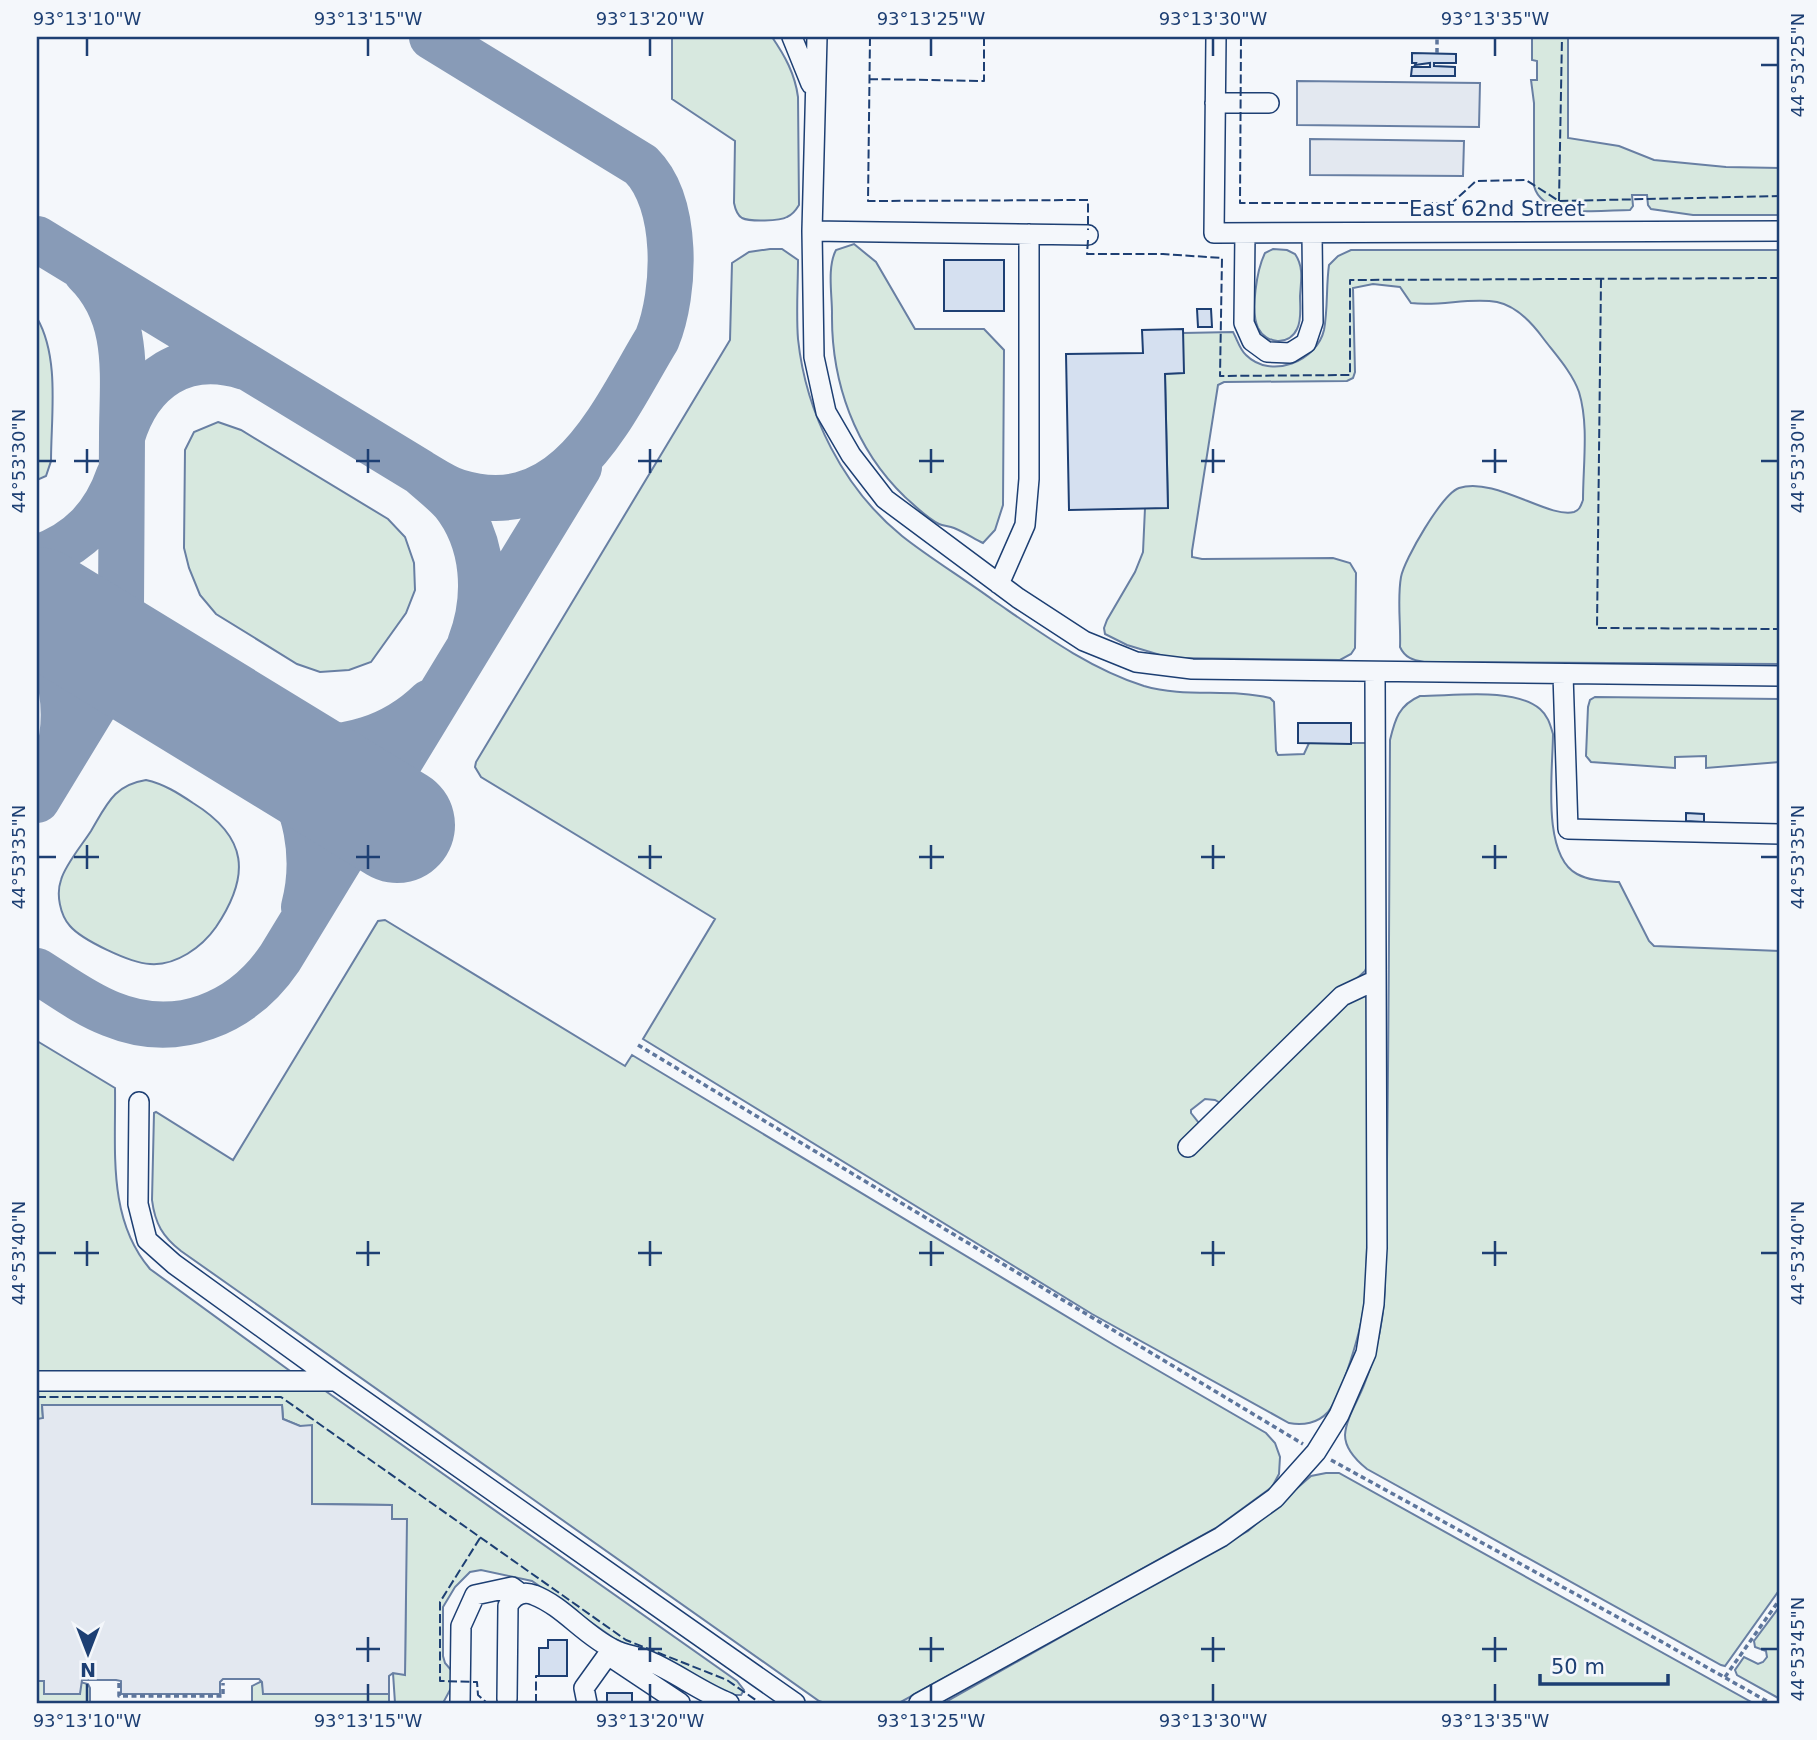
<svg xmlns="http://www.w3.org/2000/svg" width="1817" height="1740" font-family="'DejaVu Sans',sans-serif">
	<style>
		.green { fill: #d7e8df; stroke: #687fa3; stroke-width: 2 }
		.parking { fill: #e3e8f0; stroke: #687fa3; stroke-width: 2 }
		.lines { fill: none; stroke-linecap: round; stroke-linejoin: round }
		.taxiway { stroke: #889bb7; stroke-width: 46 }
		.runway { stroke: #889bb7; stroke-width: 116 }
		.building { fill: #d5e0f0; stroke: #1d3f73; stroke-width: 2 }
		.minor-casing { stroke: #1d3f73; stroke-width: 22 }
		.path { stroke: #5e769c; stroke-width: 3.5; stroke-dasharray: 5 3.5; stroke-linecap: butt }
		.minor { stroke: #f4f7fb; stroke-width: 19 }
		.fence { stroke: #1d3f73; stroke-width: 2; stroke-dasharray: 9 3.5; stroke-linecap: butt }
		.ticks { fill: none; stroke: #1d3f73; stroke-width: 2.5 }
		.labels { text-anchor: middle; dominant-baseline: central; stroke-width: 5; stroke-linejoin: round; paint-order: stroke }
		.street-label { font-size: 21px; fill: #1d3f73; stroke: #f4f7fb }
		.neatline { fill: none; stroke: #1d3f73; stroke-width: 2.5 }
		.ticks-label { font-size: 18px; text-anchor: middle; fill: #1d3f73 }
	</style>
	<rect width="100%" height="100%" fill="#f4f7fb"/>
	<path class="green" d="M672 37H772C785 56 795 74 798 97L799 205C796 210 792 215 787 217 780 221 750 222 742 218 737 215 735 208 734 203L735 141 672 99Z
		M1532 37H1568V138L1619 146 1654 160 1726 167 1780 168V215H1693L1651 209 1648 205 1647 195H1632L1633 206 1630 210C1601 210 1543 220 1534 186V103L1531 80H1537V61L1532 60Z
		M854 244 876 262 915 329H984L1004 350 1003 505 995 530 983 543C973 538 964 532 954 528 949 526 943 526 939 524 927 518 915 506 905 497 855 449 831 382 832 313 832 294 827 267 836 250Z
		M770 249H782L798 260C798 286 796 313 798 339 806 414 843 488 902 536 931 559 963 578 993 600 1041 633 1088 668 1144 686 1185 698 1230 688 1270 698L1274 702 1276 751 1278 755 1304 754 1309 743H1367L1368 964 1365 971 1222 1104 1215 1100 1205 1099 1191 1110V1113L1199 1123 1347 999 1362 994 1367 995C1367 1065 1368 1134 1367 1204 1367 1237 1368 1272 1364 1306 1361 1329 1343 1394 1328 1412 1318 1423 1303 1426 1289 1423L1092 1314 643 1039 715 919 481 777 475 767 476 762 730 340 732 263 749 252Z
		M1273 249 1287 250 1295 254C1304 267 1301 281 1300 296 1300 306 1302 320 1297 329 1289 346 1266 344 1258 328 1250 311 1257 269 1265 253Z
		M1351 250H1780V664L1424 662C1413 660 1405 658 1400 647 1401 625 1397 599 1401 577 1404 560 1442 494 1459 488 1494 476 1549 519 1574 512 1580 510 1581 505 1583 500 1583 465 1589 425 1579 392 1572 372 1555 354 1543 338 1532 323 1517 306 1497 302 1469 297 1440 307 1411 303L1400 287 1373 284 1353 288 1355 372 1353 378 1347 381 1224 382 1218 385 1192 551V557L1202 559 1333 558 1350 563 1356 573 1355 648 1351 654 1340 660 1170 658 1127 645 1105 634 1104 628 1107 620 1135 572 1143 552 1145 508H1168L1165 374 1183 333 1233 332C1237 339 1240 350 1246 355 1271 380 1317 361 1324 330 1328 309 1326 286 1329 265L1338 256Z
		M37 318C60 358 51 416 51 461L46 476 37 480Z
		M218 422 241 430 388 519 405 537 414 563 415 590 406 613 371 662 349 670 320 672 297 664 216 614 200 595 189 568 184 548 185 450 194 432Z
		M1420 696C1454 696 1514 687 1540 709 1548 716 1550 724 1553 734 1553 769 1541 855 1577 874 1590 881 1605 881 1619 882L1649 941 1654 946 1780 951V1589L1725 1666 1721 1665 1367 1469C1357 1461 1345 1449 1345 1435 1346 1418 1358 1401 1364 1385 1378 1350 1385 1315 1385 1277 1389 1098 1389 919 1390 740 1395 719 1399 705 1420 696Z
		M1595 697 1780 699V762L1706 768V756L1675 757V768L1591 762 1586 756 1588 707 1590 700Z
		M146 780C164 784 178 793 193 803 248 837 251 875 216 927 202 947 176 966 150 964 130 963 82 940 70 926 60 915 56 894 61 880 65 865 82 845 91 831 107 804 114 785 146 780Z
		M385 920 625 1066 632 1055 1114 1345 1266 1433 1275 1443 1280 1457 1279 1474 1272 1487 1216 1528 899 1703H825L819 1701 181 1251C163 1237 155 1224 152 1200L154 1113 156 1112 233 1160 378 921Z
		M37 1041 115 1088C116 1150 107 1219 150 1269L297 1376 37 1378Z
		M37 1386 324 1390 737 1681 744 1690 741 1695H724L615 1639 532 1581 481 1570 470 1572 455 1587 443 1607V1656L445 1663 457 1677 443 1703H395L393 1673 405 1674 406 1519H392V1505L312 1504 300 1426 283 1419 282 1405H42L43 1419H37Z
		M1326 1473H1339L1753 1703H944L1248 1531 1311 1476Z
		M1780 1606V1699L1737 1675 1735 1670 1744 1657 1758 1664 1763 1662 1767 1657 1766 1651 1755 1647 1754 1641Z
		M37 1681H44V1694H80V1682L88 1684 90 1688V1703H37Z
		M260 1682H262L264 1694H389V1703H252V1686Z"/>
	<path class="parking" d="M1297 81 1480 83 1479 127 1297 125Z
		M1310 139 1464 141 1463 176 1310 175Z
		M42 1405H282L283 1419 300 1426 312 1425V1504L392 1505V1519H407L405 1675 393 1673 389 1676V1694H263L262 1682 259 1679H223L220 1682V1694H121V1681L116 1680H82L80 1694H44V1681H37V1419L43 1418Z"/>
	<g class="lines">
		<path class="taxiway" d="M432 37 641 165C679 203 676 292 657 339 612 413 567 525 458 492 445 488 432 479 420 472 431 482 443 491 453 502 485 542 488 597 470 644
			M37 239 420 472
			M86 272C132 317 122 378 122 437 140 378 185 348 245 367
			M37 558C79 544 105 516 119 475
			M37 626C63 665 70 713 58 757
			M37 800 99 698 114 652 121 607 122 437
			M304 907C317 857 307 802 275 761 262 744 241 732 224 719 247 728 271 739 295 744 344 754 395 736 430 702
			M37 971C61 986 85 1004 111 1014 177 1041 242 1014 280 958L579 467"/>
		<path class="runway" d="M37 605 397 825"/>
	</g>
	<path class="building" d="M1412 53 1456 54V63H1434V66L1455 67V76H1411L1412 67H1430V63L1415 65 1416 63H1412Z
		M944 260H1004V311H944Z
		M1197 309H1211L1212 327H1198Z
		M1183 329 1184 373 1165 374 1168 508 1069 510 1066 354 1143 353 1142 330Z
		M1298 723H1351V744L1298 743Z
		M1686 813 1704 814V822L1686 821Z
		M548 1640H567V1676H539V1648H548Z
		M607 1693H632V1703H607Z"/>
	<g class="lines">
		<defs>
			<path id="minor" d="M792 37 811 84
				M817 37 812 231 814 357 826 412 851 455 885 499 1018 598 1084 641 1136 662 1192 669 1780 676
				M1216 37 1214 233 1780 231
				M1215 103H1269
				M812 231 1088 235
				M1245 233 1244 323 1252 341 1267 352 1290 353 1306 343 1313 322 1312 233
				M999 584 1025 525 1029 479V234
				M1563 674 1568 829 1780 834
				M139 1102 138 1204 147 1240 174 1264 336 1381 795 1703
				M1188 1147 1342 996 1376 980
				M37 1381H336
				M608 1655 680 1703
				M507 1699 508 1606C513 1596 522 1590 534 1595 563 1606 585 1636 613 1649 624 1655 637 1656 649 1661 677 1673 701 1692 729 1703
				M460 1703 461 1626 475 1595 512 1587 520 1593
				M587 1703 584 1688 612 1649
				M919 1703 1221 1537 1275 1498 1316 1452 1339 1415 1366 1353 1374 1304 1377 1248 1375 673"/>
		</defs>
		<use href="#minor" class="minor-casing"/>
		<path class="path" d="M1437 53V37
			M638 1045 1303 1444
			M1331 1460 1632 1625 1770 1703
			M1725 1677 1780 1599
			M119 1683V1696H223V1683"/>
		<use href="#minor" class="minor"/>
		<path class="fence" d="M870 37 868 201 1088 200V230
			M1241 37 1240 203H1452L1476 181 1526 180 1559 201 1780 196
			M869 79 984 81V37
			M1559 201 1562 37
			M1088 240 1087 254H1163L1222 258 1220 376 1350 375V280L1780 278
			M1601 279 1597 628 1780 629
			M37 1397H281L626 1640 727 1680 760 1703
			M480 1538 440 1602V1681L477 1682 478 1695 487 1703
			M536 1703V1676H539"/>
	</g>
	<path class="ticks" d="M87 38V56M368 38V56M650 38V56M931 38V56M1213 38V56M1495 38V56M1761 65H1778M87 449V473M368 449V473M650 449V473M931 449V473M1213 449V473M1495 449V473M38 461H56M74 461H99M356 461H380M638 461H662M919 461H944M1201 461H1225M1482 461H1507M1761 461H1778M87 845V869M368 845V869M650 845V869M931 845V869M1213 845V869M1495 845V869M38 857H56M74 857H99M356 857H380M638 857H662M919 857H944M1201 857H1225M1482 857H1507M1761 857H1778M87 1241V1266M368 1241V1266M650 1241V1266M931 1241V1266M1213 1241V1266M1495 1241V1266M38 1253H56M74 1253H99M356 1253H380M638 1253H662M919 1253H944M1201 1253H1225M1482 1253H1507M1761 1253H1778M368 1637V1662M650 1637V1662M931 1637V1662M1213 1637V1662M1495 1637V1662M356 1649H380M638 1649H662M919 1649H944M1201 1649H1225M1482 1649H1507M1761 1649H1778M87 1684V1702M368 1684V1702M650 1684V1702M931 1684V1702M1213 1684V1702M1495 1684V1702"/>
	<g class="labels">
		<g class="street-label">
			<text x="1497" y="209">East 62nd Street</text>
		</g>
	</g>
	<rect width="1817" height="1740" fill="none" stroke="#f4f7fb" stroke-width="77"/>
	<g transform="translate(88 1653) rotate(180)" stroke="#f4f7fb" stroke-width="5" paint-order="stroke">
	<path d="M0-5L12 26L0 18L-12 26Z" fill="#1d3f73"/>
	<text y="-10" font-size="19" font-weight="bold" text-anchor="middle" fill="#1d3f73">N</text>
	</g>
	<path d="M1540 1674v10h128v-10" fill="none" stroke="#1d3f73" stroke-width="3.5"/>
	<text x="1551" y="1674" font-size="21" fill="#1d3f73" stroke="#f4f7fb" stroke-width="5" paint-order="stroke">50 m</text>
	<rect x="38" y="38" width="1740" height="1664" class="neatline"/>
	<g class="ticks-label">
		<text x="87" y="25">93°13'10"W</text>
		<text x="368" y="25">93°13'15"W</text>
		<text x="650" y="25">93°13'20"W</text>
		<text x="931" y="25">93°13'25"W</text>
		<text x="1213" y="25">93°13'30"W</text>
		<text x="1495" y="25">93°13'35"W</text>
		<text transform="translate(1798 65) rotate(-90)" y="6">44°53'25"N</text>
		<text transform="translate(1798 461) rotate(-90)" y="6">44°53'30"N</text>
		<text transform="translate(19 461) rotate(-90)" y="6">44°53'30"N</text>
		<text transform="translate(1798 857) rotate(-90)" y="6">44°53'35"N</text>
		<text transform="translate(19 857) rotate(-90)" y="6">44°53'35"N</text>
		<text transform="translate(1798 1253) rotate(-90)" y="6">44°53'40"N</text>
		<text transform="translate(19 1253) rotate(-90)" y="6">44°53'40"N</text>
		<text transform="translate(1798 1649) rotate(-90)" y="6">44°53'45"N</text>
		<text x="87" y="1727">93°13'10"W</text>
		<text x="368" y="1727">93°13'15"W</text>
		<text x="650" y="1727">93°13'20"W</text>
		<text x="931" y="1727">93°13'25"W</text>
		<text x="1213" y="1727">93°13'30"W</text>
		<text x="1495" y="1727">93°13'35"W</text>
	</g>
</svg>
